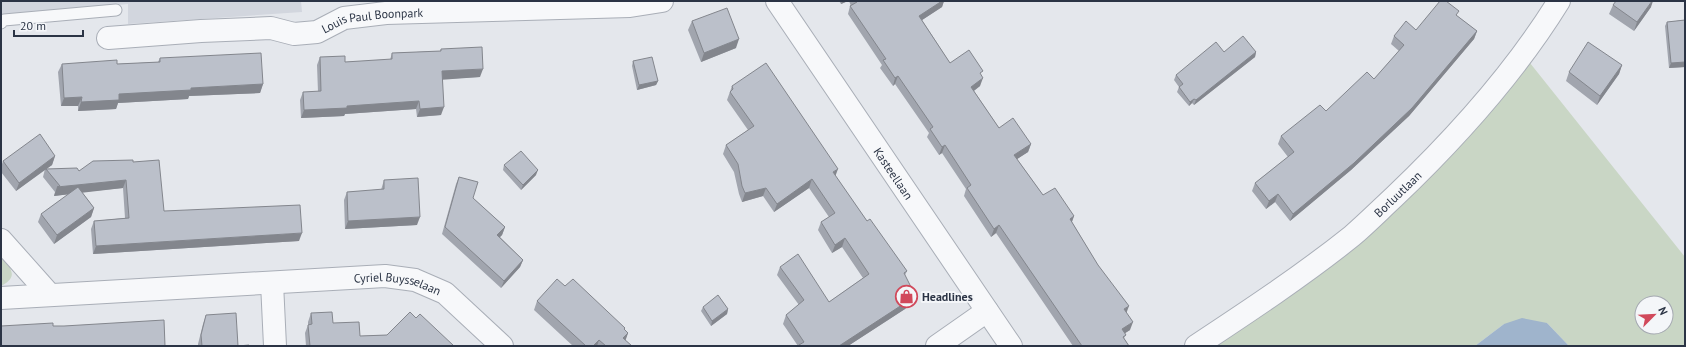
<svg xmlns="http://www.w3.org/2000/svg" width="1686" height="347" font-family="'PT Sans',sans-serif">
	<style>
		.built { fill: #d2d6de }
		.green { fill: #c9d6c5; fill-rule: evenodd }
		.water { fill: #9fb4cc }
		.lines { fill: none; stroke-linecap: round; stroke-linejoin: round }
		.service-casing { stroke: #a9aeb7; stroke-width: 13 }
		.minor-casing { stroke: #a9aeb7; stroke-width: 24 }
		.service { stroke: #f7f8fa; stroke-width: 11 }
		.minor { stroke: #f7f8fa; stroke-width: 22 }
		.wall { fill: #a1a5ae }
		.shaded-wall { fill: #83868d }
		.building { fill: #bbc0ca; stroke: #83868d }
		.labels { text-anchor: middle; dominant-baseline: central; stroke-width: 4; stroke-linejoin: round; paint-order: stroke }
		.street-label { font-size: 12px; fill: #2b3445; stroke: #f4f6f9 }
		.poi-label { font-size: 12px; font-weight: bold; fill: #2b3445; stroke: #f4f6f9; text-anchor: start }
	</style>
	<rect width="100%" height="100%" fill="#e4e7ec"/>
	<path class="built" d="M1 1H301L302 12 128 24V4L1 17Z"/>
	<path class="green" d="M1530 63 1685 257V346H1569L1547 323 1504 324 1475 346H1214L1490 111ZM1642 303H1666V327H1642Z
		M1 255C10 267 20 277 1 286Z"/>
	<path class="water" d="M1522 318 1547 323 1569 346H1475L1504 324Z"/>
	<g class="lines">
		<defs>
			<path id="service" d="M1 23 4 20 116 10"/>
			<g id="minor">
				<path id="s1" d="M777 1 1011 346"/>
				<path id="s2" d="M108 38 201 31 271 28 294 34 317 32 344 18 386 13 630 6 662 1"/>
				<path d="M1 240 50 295"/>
				<path d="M272 283 275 346"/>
				<path id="s3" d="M1 298 385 276 415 280 445 293 502 346"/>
				<path d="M937 346 987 311"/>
				<path id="s4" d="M1196 346C1249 311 1302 276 1352 236 1366 224 1380 210 1394 197 1456 138 1514 74 1559 1"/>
			</g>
		</defs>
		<use href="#service" class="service-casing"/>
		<use href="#minor" class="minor-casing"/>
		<use href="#service" class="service"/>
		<use href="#minor" class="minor"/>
	</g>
	<path class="wall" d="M839 1H848L841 4Z
		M849 1H944L942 7 922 20 950 63 981 76 980 86 974 91 999 128 1031 144 1028 152 1017 159 1043 195 1074 216 1072 222 1126 312 1130 330 1125 333 1126 335 1124 338 1129 346H1073L996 233 991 237 964 196 966 189 942 153 939 155 927 137 929 133 895 84 893 86 880 68 882 65 848 14 850 6H851Z
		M1613 5 1651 7 1634 31 1609 14Z
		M1457 16 1477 31 1474 39 1409 116 1351 170 1290 221 1275 202 1266 209 1252 191 1255 183 1288 157 1278 144 1281 136 1326 111 1374 79 1399 51 1391 44 1394 36 1416 30Z
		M1685 20V67L1669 68 1665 26 1667 22Z
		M692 21 736 48 701 62 688 30Z
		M441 49 480 77 443 79 441 115 417 117 416 109 345 114 344 116 301 118 300 100 303 92H318L317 65 320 57 345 62 390 60 392 53 440 51Z
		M1224 52H1256L1255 57 1194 105 1192 103 1189 106 1177 92 1179 87 1174 80 1176 75Z
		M160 58 263 84 260 93 189 96 188 99 118 103 116 109 78 111V106H61L58 72 62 64H117L158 62Z
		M633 61 658 81 656 85 637 90 632 66Z
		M1622 65 1619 74 1597 105 1566 81 1569 72Z
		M732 86 835 176 867 221 907 271 905 275 912 296 909 305 905 309 848 346H798L783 324 786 315 799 305 777 275 780 267 829 302 863 278 842 247 832 253 818 230 821 222 829 217 809 188 774 212 763 196 742 202 739 194 734 172 723 154 726 145 748 130 727 100Z
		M55 156 52 165 46 169 79 171 133 162 164 211 299 241 93 254 91 229 94 221 125 218 123 188 82 192 94 208 91 217 54 244 38 222 41 214 69 194 54 196 55 192 43 177 45 169 16 191 1 172V167L3 161Z
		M504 165 536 175 521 190 503 170Z
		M459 177 473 198 505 227 502 235 500 237 523 260 520 267 501 288 442 234 456 184Z
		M384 180 417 225 345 229 344 200 347 192 381 190Z
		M565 286 624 330 628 333 625 340 632 346H573L534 310 537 301Z
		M703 307 728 309 727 314 711 326 701 311Z
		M311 313 360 336 387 335 416 318 454 346H306L305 333 308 325V322Z
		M206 315 238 346H249H198V344L203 324Z"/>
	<path class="shaded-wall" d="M842 1H848L841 4Z
		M942 1H944L942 7 916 24 919 16Z
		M1652 1H1653L1651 7 1634 31 1637 22Z
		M1477 31 1474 39 1409 116 1351 170 1290 221 1293 214Z
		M739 39 736 48 701 62 704 53Z
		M1256 52 1255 57 1194 105 1196 100Z
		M1685 62V67L1669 68 1671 63Z
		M1622 65 1619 74 1597 105 1600 96Z
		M483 69 480 77 439 80 442 71Z
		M898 76 895 84 893 86 895 78Z
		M983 78 980 86 968 95 971 87Z
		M658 81 656 85 637 90 639 85Z
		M263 84 260 93 189 96 188 99 118 103 116 109 78 111 81 102 119 94 191 88Z
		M82 97 78 106H61L64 98Z
		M1194 99 1192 103 1189 106 1190 102Z
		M419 101 416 109 345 114 344 116 301 118 304 110 347 106Z
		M444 107 441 115 417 117 420 109Z
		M1031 144 1028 152 1011 163 1014 155Z
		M945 145 942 153 939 155 942 147Z
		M55 156 52 165 16 191 19 183Z
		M838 169 835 177 833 172Z
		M538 170 536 175 521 190 523 185Z
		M812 179 809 188 774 212 777 204Z
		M126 180 123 188 54 196 57 187Z
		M766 188 763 196 742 202 745 193Z
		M1278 194 1275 202 1266 209 1269 201Z
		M94 208 91 217 54 244 57 235Z
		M1074 216 1071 224 1070 219Z
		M420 217 417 225 345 229 348 221Z
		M999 225 996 233 991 237 994 229Z
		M505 227 502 235 494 243 497 235Z
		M302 233 299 241 93 254 96 246Z
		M845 238 842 247 832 253 835 245Z
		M523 260 520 267 501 288 504 281Z
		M912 296 909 305 905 309 848 346H839Z
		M1129 306 1126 314 1124 309Z
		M728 309 727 314 711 326 712 321Z
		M1133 322 1130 330 1119 337 1122 329Z
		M628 333 625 342 623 338Z
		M599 340 597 346H593Z"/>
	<path class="building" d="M856 1H942L919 16 950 63 969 50 983 71 980 73 983 78 971 87 999 128 1013 118 1031 144 1014 155 1043 195 1055 188 1074 216 1070 219 1098 265 1129 306 1124 309 1133 322 1122 329 1126 335 1123 337 1129 346H1082L999 225 994 229 967 188 971 185 945 145 942 147 930 129 933 127 898 76 895 78 883 60 886 59 850 6 857 2Z
		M1440 1H1446L1459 11 1456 15 1477 31 1412 108 1354 163 1293 214 1278 194 1269 201 1255 183 1294 152 1281 136 1320 105 1326 111 1367 72 1374 79 1404 45 1394 36 1406 21 1416 30Z
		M1616 1H1652L1637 22 1613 5Z
		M727 8 739 39 704 53 692 21Z
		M1685 20V62L1671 63 1667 22Z
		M1243 36 1256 52 1196 100 1194 99 1190 102 1179 87 1183 84 1176 75 1216 42 1224 52Z
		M1588 42 1622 65 1600 96 1569 72Z
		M482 47 483 69 442 71 444 107 420 109 419 101 347 106V108L304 110 303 92 321 91 320 57 345 56V62L392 59V53L441 51V49Z
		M261 53 263 84 191 88V90L119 94V100L81 102 82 97 64 98 62 64 117 60V64L160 62V58Z
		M652 57 658 81 639 85 633 61Z
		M766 63 838 169 833 172 867 221 870 219 907 271 904 273 912 289V296L908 301 839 346H799V345L804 342 786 315 804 300 780 267 798 254 829 302 869 274 845 238 835 245 821 222 835 213 812 179 777 204 766 188 745 193 742 186 738 164 726 145 754 126 730 92 733 89 732 86Z
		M40 134 55 156 19 183 3 161Z
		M521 151 538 170 523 185 504 165Z
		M133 160V162L159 160 164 211 300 205 302 233 96 246 94 221 129 218 126 180 57 187 60 186 46 169 77 168 79 171 93 161Z
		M459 177 478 182 473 198 505 227 497 235 523 260 504 281 445 227Z
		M418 178 420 217 348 221 347 192 384 189V180Z
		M78 187 94 208 57 235 41 214Z
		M557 279 565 286 573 279 625 328 624 329 628 333 623 338 632 346H606L599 340 593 346H586L537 301Z
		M718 295 728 309 712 321 703 307Z
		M332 312 333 323 359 322 360 336 387 335 410 312 416 318 420 314 454 346H310L308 325 312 324 311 313Z
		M236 313 238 346 249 345V346H202L201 335 206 315Z
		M164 320 165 346H1V326L53 323V326H64Z"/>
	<defs>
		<symbol id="shop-ring" viewBox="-11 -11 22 22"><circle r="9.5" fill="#f4f6f9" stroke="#d1495b" stroke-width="1.5"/><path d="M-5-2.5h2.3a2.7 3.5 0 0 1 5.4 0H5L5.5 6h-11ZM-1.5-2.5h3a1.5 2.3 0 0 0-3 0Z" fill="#d1495b"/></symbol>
	</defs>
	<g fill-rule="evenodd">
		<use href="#shop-ring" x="894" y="284" width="25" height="25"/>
	</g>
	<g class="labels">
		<g class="street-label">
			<text stroke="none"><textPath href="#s2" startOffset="268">Louis Paul Boonpark</textPath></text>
			<text stroke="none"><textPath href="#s1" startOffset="208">Kasteellaan</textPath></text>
			<text stroke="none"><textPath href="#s4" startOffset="253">Borluutlaan</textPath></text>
			<text stroke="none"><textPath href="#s3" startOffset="398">Cyriel Buysselaan</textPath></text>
		</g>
		<g class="poi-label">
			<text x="922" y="296">Headlines</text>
		</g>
	</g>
	<rect width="1686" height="347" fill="none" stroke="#2b3445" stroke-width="4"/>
	<g transform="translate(1654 315) rotate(66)"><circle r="19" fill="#f4f6f9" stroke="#a4a8b1"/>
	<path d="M0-3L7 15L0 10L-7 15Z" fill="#d1495b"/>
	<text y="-6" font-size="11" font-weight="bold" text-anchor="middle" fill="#2b3445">N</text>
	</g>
	<path d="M14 30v6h69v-6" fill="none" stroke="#2b3445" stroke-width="2"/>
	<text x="20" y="30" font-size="12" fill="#2b3445" stroke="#f4f6f9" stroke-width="3" paint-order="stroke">20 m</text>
</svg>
